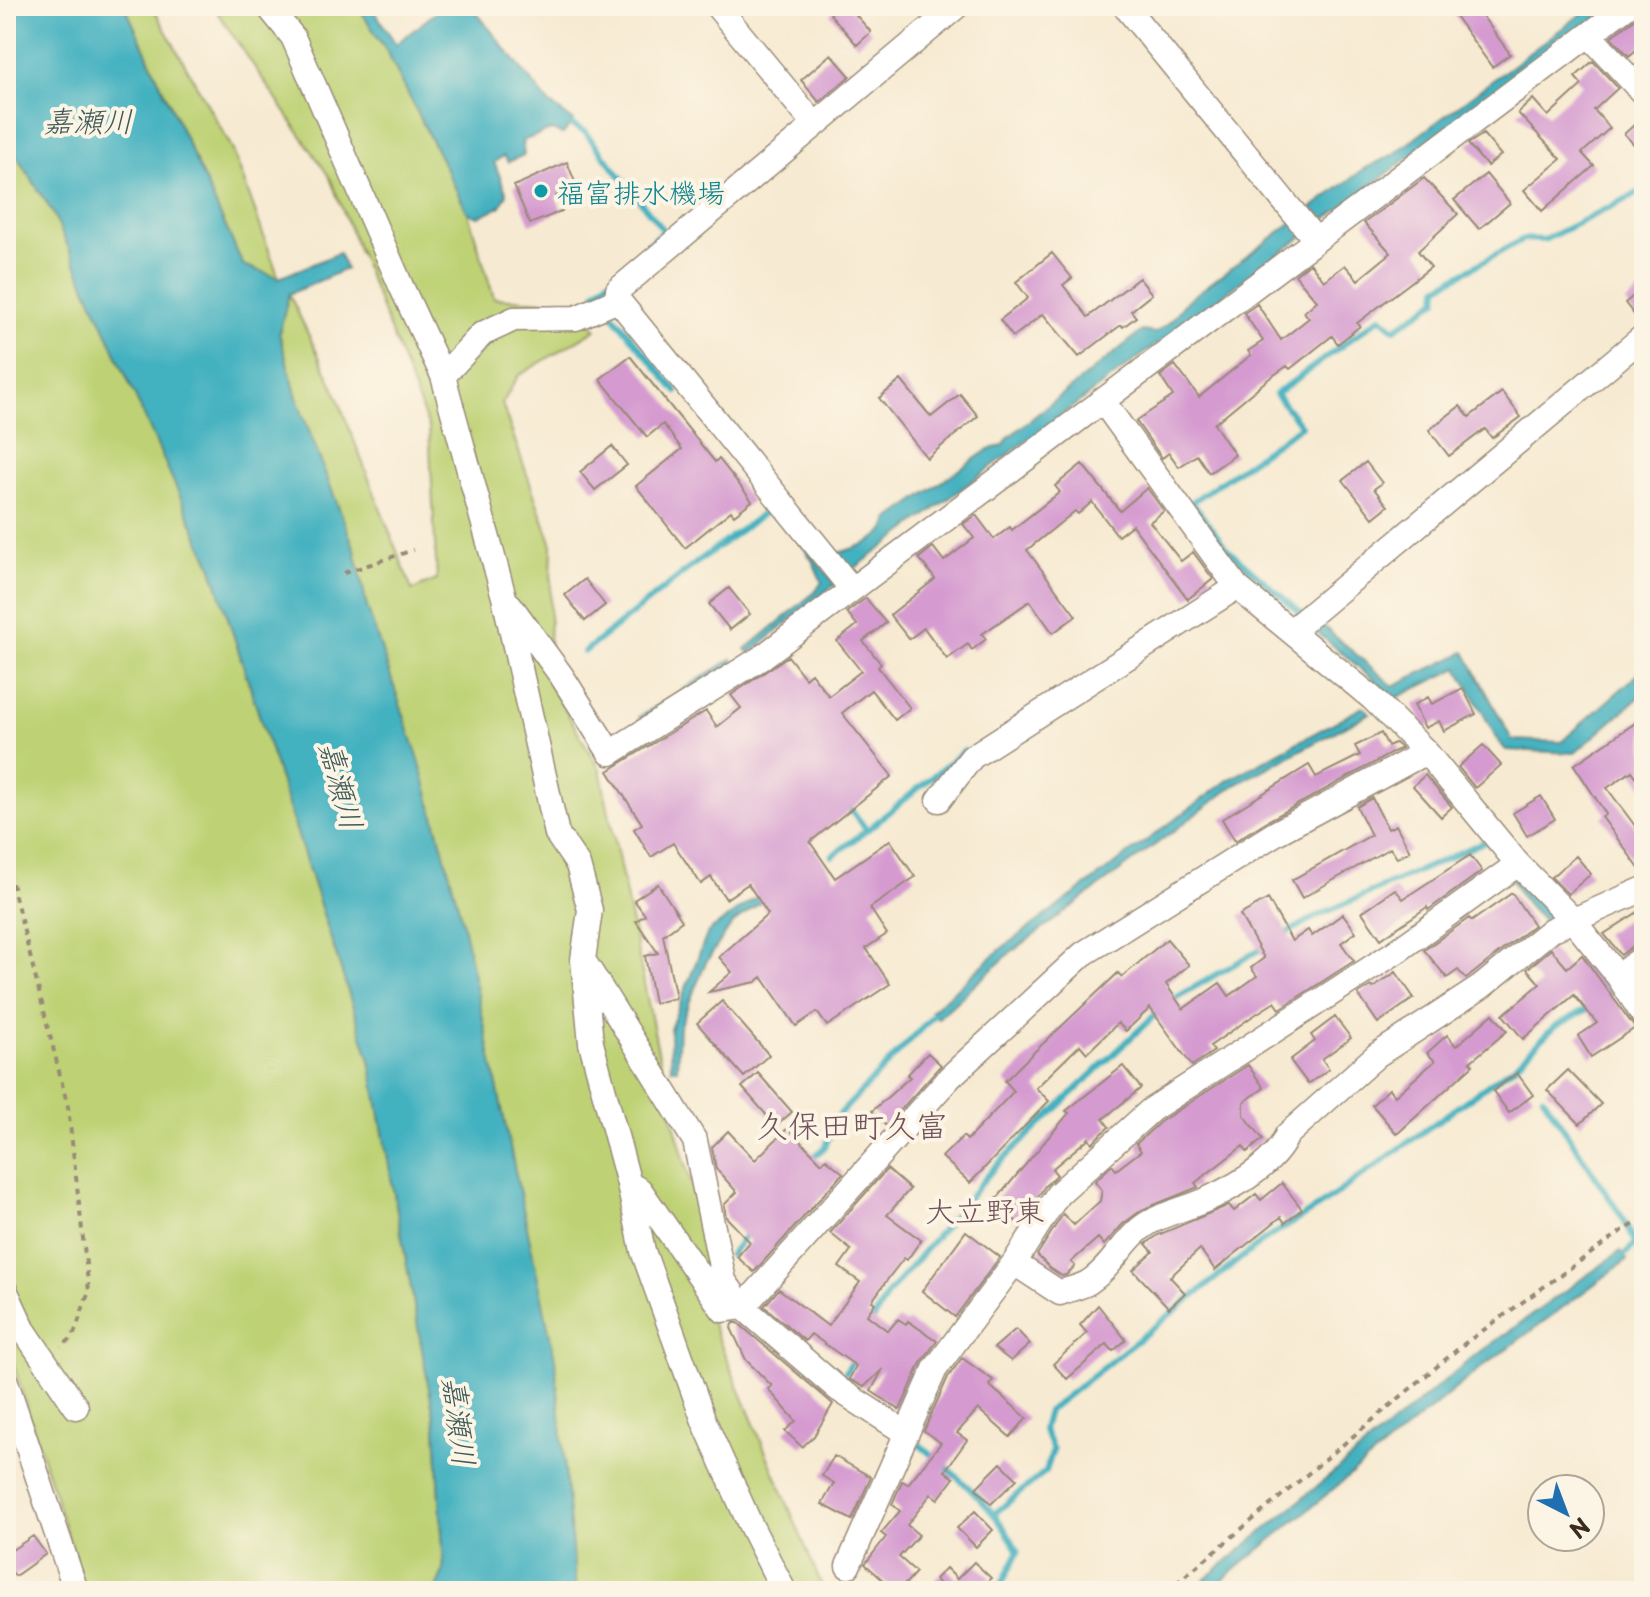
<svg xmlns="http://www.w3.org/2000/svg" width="1650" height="1597" font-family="'Playpen Sans','Klee One',sans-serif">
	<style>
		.green { fill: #bed275; stroke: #7c7e4a; stroke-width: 2 }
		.water { fill: #43b1c0; stroke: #3f6e6f; stroke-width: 2 }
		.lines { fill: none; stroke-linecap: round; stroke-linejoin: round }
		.stream { stroke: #43b1c0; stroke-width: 6 }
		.building { fill: #d59bd0 }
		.minor-casing { stroke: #998a78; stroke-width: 27 }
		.path { stroke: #998a78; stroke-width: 4; stroke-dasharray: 6 6; stroke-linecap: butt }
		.minor { stroke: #fff; stroke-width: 24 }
		.culture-dot { fill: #0f9aa8; stroke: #fcf5e5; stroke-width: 3 }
		.labels { text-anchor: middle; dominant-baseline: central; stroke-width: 8; stroke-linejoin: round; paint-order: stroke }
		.culture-label { font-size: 28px; fill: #0d838f; stroke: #fcf5e5; text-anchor: start }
		.water-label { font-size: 30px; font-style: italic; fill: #3e5957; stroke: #fcf5e5 }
		.neighbourhood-label { font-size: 30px; fill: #71525c; stroke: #fcf5e5 }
		.quarter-label { font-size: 32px; fill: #71525c; stroke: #fcf5e5 }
	</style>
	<rect width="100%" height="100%" fill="#fcf5e5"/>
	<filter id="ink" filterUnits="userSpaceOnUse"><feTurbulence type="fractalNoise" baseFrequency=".0125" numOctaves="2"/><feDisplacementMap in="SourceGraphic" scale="16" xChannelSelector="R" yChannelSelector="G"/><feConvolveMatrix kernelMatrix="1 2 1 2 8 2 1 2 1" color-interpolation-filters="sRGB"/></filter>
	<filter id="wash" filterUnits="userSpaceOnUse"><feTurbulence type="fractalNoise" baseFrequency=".006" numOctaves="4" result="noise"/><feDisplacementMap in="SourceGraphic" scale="32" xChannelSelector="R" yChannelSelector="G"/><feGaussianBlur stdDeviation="1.8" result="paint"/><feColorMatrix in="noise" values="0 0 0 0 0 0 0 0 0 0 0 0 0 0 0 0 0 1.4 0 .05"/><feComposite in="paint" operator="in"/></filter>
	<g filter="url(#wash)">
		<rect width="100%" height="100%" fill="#f7ead2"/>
		<path class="green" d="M125 6H152L232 148 279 278 243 265Z
			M213 6H358L387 52 468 213 494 298 572 303 596 329 518 376 502 404 552 545 548 681 600 769 670 1109 716 1272 699 1293 824 1591H541L367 607 355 550 299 405 279 333 289 294 333 386 412 590 437 580 429 428 330 178Z
			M6 124 53 213 211 565 370 1060 436 1427 444 1571 442 1591H85L6 1341Z"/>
		<path class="water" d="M6 6H125L243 265 279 278 339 253 346 269 289 294 279 333 299 405 355 550 367 607 420 763 462 920 555 1359 576 1591H435L444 1570 436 1427 370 1060 211 565 53 213 6 139Z
			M358 6H371L396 44 444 6H477L475 11 549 103 573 121 563 134 551 130 522 141 524 155 508 162 504 156 494 162 507 194 501 206 478 217 468 213 387 52Z
			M1592 6H1613L851 571 836 554C855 547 885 542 889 519L989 449 1003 446 1009 437 1142 331 1155 333 1170 322 1187 301 1364 169 1394 154Z
			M793 531 835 584 750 653 746 649 815 592 822 582 813 562Z
			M1316 620 1393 686 1465 652 1512 740 1561 742 1644 669V693L1575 753 1506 750 1499 742 1458 668 1390 701 1382 693 1386 690 1311 627Z
			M732 659 735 665 645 727 639 717Z
			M1363 707 1370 713 1235 785 1009 954 938 1018 931 1011 1002 948 1228 780Z
			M1500 858 1571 931 1575 943C1531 913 1523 906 1500 858Z
			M761 894 764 900 732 924 706 962 679 1027 677 1069H671L670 1029 708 932Z
			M1621 1251 1627 1260 1482 1367 1209 1591H1191L1473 1357Z"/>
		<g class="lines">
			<path class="stream" d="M564 121 585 132 664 231 650 243
				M595 293 634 258
				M613 315 677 392
				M1303 615 1227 549 1192 502 1301 426 1276 394 1381 317 1395 329 1437 300 1438 287 1523 239 1544 240 1644 190
				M584 652 696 563 772 507
				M847 805 867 830 964 751
				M832 856 867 830
				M1282 936 1317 916 1486 841 1489 844
				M1570 937 1611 989 1605 997
				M1172 1000 1266 946
				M1543 1097 1622 1217 1644 1259
				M811 1159 825 1147 837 1117 938 1011
				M730 1255 749 1230
				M1620 1259 1634 1245
				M871 1324 887 1295 994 1168 1160 1010
				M846 1372 855 1356
				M915 1441C953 1473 997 1507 1018 1552L998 1591
				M994 1514 1046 1471 1053 1450 1043 1429 1048 1411 1264 1240 1318 1207 1516 1065 1554 1027 1593 1006"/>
		</g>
		<g id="blocks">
			<path class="building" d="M839 6H848L871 32 857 45 830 14Z
				M1448 6H1475L1510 54 1492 67Z
				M1642 6H1644V43L1629 56 1611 37 1637 17Z
				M831 54 850 76 819 102 801 80Z
				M1593 61 1618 88 1594 110 1610 128 1582 153 1594 166 1542 211 1524 190 1561 159 1518 113 1533 99 1548 116 1582 85 1575 77Z
				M1644 116V155L1624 134Z
				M1483 134 1501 155 1487 166 1468 144Z
				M567 162 577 187 556 196 562 211 530 224 514 186Z
				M1486 174 1510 203 1479 229 1454 200Z
				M1424 178 1458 214 1418 251 1431 267 1357 323 1360 326 1338 344 1332 336 1290 369 1287 366 1267 380 1214 424 1235 455 1209 473 1197 455 1179 467 1169 453 1162 458 1136 421 1173 396 1160 376 1175 365 1199 397 1251 355 1248 351 1263 341 1244 313 1257 304 1281 340 1309 318 1304 312 1317 301 1295 275 1310 263 1324 281 1345 265 1358 280 1391 253 1364 223Z
				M1052 253 1072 278 1063 285 1088 317 1139 278 1152 294 1131 311 1136 317 1123 327 1121 325 1079 357 1043 314 1013 337 1000 320 1028 298 1016 282Z
				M1644 287V321L1640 322 1625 303Z
				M630 356 715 462 719 459 752 501 734 515 731 511 685 548 636 486 682 449 663 424 647 437 600 379Z
				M901 380 931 417 960 394 978 416 927 458 879 398Z
				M1502 392 1521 417 1492 438 1485 429 1449 456 1429 430 1460 406 1469 417Z
				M612 446 627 465 595 490 580 472Z
				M1366 462 1382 483 1374 489 1388 506 1373 518 1343 480Z
				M1082 464 1120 511 1147 488 1164 511 1150 522 1181 561 1193 552 1213 579 1188 599 1132 525 1118 536 1092 502 1078 514 1075 511 1027 550 1076 616 1053 633 1030 601 982 634 986 639 972 650 968 644 947 659 924 628 909 639 890 615 935 579 919 558 933 547 944 561 974 538 963 524 976 515 994 539 1010 527 1012 530 1060 492 1055 486Z
				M585 579 605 605 585 621 565 595Z
				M729 588 750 614 730 630 709 604Z
				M866 598 886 623 863 641 881 664 878 667 910 708 895 720 871 690 842 713 892 776 810 842 835 878 890 840 915 877 870 908 887 934 866 948 890 984 827 1026 817 1012 796 1026 762 977 756 982 709 992 732 972 719 957 768 914 748 884 726 899 711 877 701 884 673 843 651 857 634 829 642 824 608 771 706 711 717 727 741 708 731 695 788 656 805 678 811 673 829 696 861 671 837 641 857 625 847 612Z
				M1463 688 1476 714 1444 731 1439 721 1425 728 1414 705 1428 697 1432 704Z
				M1644 717V788L1632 771 1607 788 1644 838 1643 874 1602 817 1606 814 1574 765Z
				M1381 733 1388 746 1395 743 1401 748 1269 820 1235 841 1222 819 1309 765 1316 777 1360 755 1355 746Z
				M1483 745 1501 765 1475 788 1458 767Z
				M1425 775 1452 807 1441 817 1413 786Z
				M1541 796 1555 819 1527 836 1513 813Z
				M1372 798 1388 829 1396 825 1410 851 1397 858 1390 848 1302 898 1292 880 1371 835 1357 807Z
				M1470 855 1482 871 1428 910 1427 907 1381 939 1362 912 1395 889 1403 899Z
				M1576 856 1591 874 1568 894 1551 877Z
				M658 884 682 921 663 935 676 998 654 1003 645 956 658 953 636 921 645 915 634 900Z
				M1512 893 1534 925 1466 979 1458 970 1447 978 1424 950 1469 918 1472 921Z
				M1268 899 1292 941 1308 930 1312 936 1343 914 1356 932 1341 943 1354 961 1280 1009 1275 1002 1253 1016 1210 1046 1214 1051 1192 1066 1150 1008 1126 1031 1118 1023 1087 1053 1080 1045 1036 1088 1049 1101 970 1183 942 1157 963 1136 967 1140 1014 1091 1005 1081 1031 1055 1118 973 1122 977 1167 939 1189 965 1166 984 1183 1009 1220 983 1229 996 1257 976 1251 968 1264 958 1240 915Z
				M1638 912 1644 921V938L1621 955 1604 934Z
				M1551 949 1567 968 1582 955 1635 1028 1591 1057 1578 1036 1597 1023 1574 995 1523 1039 1503 1015 1540 984 1527 969Z
				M1396 972 1414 998 1378 1023 1358 994 1371 986 1373 988Z
				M722 1001 769 1055 744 1077 697 1023Z
				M1493 1014 1507 1031 1470 1062 1473 1065 1397 1134 1372 1105 1389 1089 1395 1096 1435 1061 1427 1053 1447 1035 1456 1046Z
				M1335 1017 1351 1038 1322 1059 1329 1069 1308 1084 1290 1060 1315 1041 1311 1035Z
				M928 1053 941 1065 886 1126 872 1111 910 1077 907 1075Z
				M1248 1065 1264 1088 1244 1102V1115L1263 1139 1247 1152 1243 1146 1195 1183 1198 1187 1142 1210 1123 1224 1104 1245 1098 1238 1071 1262 1075 1266 1066 1275 1062 1276 1050 1268 1037 1255 1063 1214 1074 1225 1100 1201 1102 1190 1095 1181 1112 1165 1116 1170 1141 1151 1136 1144 1160 1122Z
				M1123 1066 1141 1088 1103 1119 1109 1127 1092 1143 1089 1138 1052 1169 1057 1175 1045 1186 1020 1225 994 1202 1069 1113 1066 1111Z
				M1568 1070 1601 1104 1580 1124 1547 1090Z
				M758 1073 792 1112 776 1126 742 1087Z
				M1517 1073 1533 1095 1509 1113 1493 1091Z
				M788 1128 822 1163 826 1159 843 1173 754 1272 737 1257 750 1242 726 1217 724 1205 737 1192 716 1169 712 1147 728 1131 755 1160Z
				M887 1169 910 1189 887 1215 921 1240 907 1260 904 1258 890 1276 872 1301 875 1303 867 1315 888 1331 898 1319 906 1324 908 1321 937 1341 921 1363 900 1410 871 1391 883 1369 864 1387 849 1379 856 1366 811 1334 805 1341 764 1306 779 1289 828 1326 860 1282 839 1267 851 1250 830 1233Z
				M1282 1183 1302 1209 1285 1223 1281 1217 1215 1270 1200 1249 1170 1277 1185 1293 1169 1308 1133 1270 1153 1252 1146 1244 1158 1235 1229 1205 1234 1211 1256 1194 1261 1200Z
				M966 1231 1000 1257 955 1317 922 1291Z
				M1098 1305 1126 1340 1113 1351 1107 1344 1067 1379 1053 1364 1087 1333 1080 1325Z
				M734 1323H738L833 1404 814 1436 802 1447 785 1431 796 1421 768 1389 772 1386 746 1360 731 1328Z
				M1016 1329 1030 1344 1011 1361 994 1348Z
				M962 1358 993 1380 989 1385 1027 1418 1010 1437 978 1409 957 1433 967 1440 945 1471 954 1478 938 1499 931 1494 907 1525 919 1535 899 1557 916 1572 899 1591H895L865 1564 886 1537 881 1533 900 1511 892 1504 902 1481 908 1484 941 1443 924 1431 948 1377Z
				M834 1456 871 1477 852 1520 822 1504 834 1483 822 1476Z
				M1001 1463 1017 1479 991 1504 976 1488Z
				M975 1511 993 1530 976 1547 957 1528Z
				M33 1536 46 1554 15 1576 6 1563V1554Z
				M974 1562 991 1578 977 1591H944L935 1579 946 1568 957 1579Z"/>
		</g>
	</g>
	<g filter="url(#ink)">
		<use href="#blocks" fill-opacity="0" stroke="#998a78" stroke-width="2"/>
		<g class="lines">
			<defs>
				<path id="minor" d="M268 6 293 37 401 286 443 376 504 597 557 834 578 865 590 910 583 960 591 1043 629 1184 643 1251 704 1421 749 1522 784 1591
					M717 6 815 125
					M1125 6 1315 239
					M1589 35 1644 94
					M443 376 482 334 514 319 576 318 618 300
					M1102 400 1237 587 1372 698 1426 752 1518 864 1572 919 1618 976 1644 1016
					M851 588 618 300V290L957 6
					M510 605 563 678 610 753 761 658 1627 6
					M1291 631 1644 336
					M939 800 972 757 1237 587
					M587 966 695 1141 724 1281 743 1307 950 1077 1083 954 1276 833 1426 752
					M1618 976 1644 957
					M629 1184 640 1190 723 1310 743 1307 838 1389 906 1433
					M1014 1263 1060 1293C1069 1289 1081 1287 1089 1282 1114 1266 1124 1237 1150 1222 1168 1212 1189 1208 1208 1199 1236 1186 1275 1164 1287 1135L1377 1055 1481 987 1551 930 1644 889
					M6 1292 23 1329 76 1407
					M6 1382 76 1591
					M848 1566 935 1369 1014 1263 1058 1194 1151 1110 1397 951 1518 864"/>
			</defs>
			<use href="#minor" class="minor-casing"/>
			<path class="path" d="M344 573 413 550
				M6 860 68 1107 89 1291 73 1337 61 1347
				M1167 1591 1464 1344 1622 1231 1644 1219"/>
			<use href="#minor" class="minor"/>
		</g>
	</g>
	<circle class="culture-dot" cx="541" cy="191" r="8"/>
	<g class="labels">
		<g class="culture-label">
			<text x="557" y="191">福富排水機場</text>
		</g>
		<g class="water-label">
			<text x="88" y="119">嘉瀬川</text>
			<text transform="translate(343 785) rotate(75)">嘉瀬川</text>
			<text transform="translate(461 1421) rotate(83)">嘉瀬川</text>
		</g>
		<g class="neighbourhood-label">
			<text x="985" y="1209">大立野東</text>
		</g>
		<g class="quarter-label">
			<text x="852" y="1124">久保田町久富</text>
		</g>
	</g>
	<rect width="1650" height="1597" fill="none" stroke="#fcf5e5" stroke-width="32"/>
	<g transform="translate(1566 1513) rotate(138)"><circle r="38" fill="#fcf5e5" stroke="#afa495" stroke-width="2"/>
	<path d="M0-6L14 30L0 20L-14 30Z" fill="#1f6fb2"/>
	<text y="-12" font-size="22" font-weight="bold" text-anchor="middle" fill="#3b2a1e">N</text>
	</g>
</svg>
